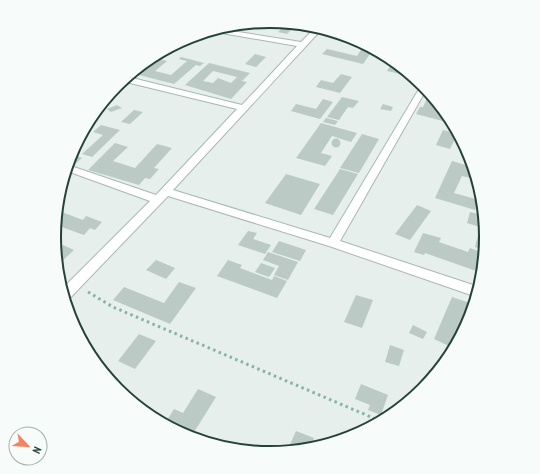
<svg xmlns="http://www.w3.org/2000/svg" width="540" height="474" font-family="'PT Sans Narrow',sans-serif">
	<style>
		.building { fill: #bbcac4; fill-rule: evenodd }
		.lines { fill: none; stroke-linecap: round; stroke-linejoin: round }
		.street-casing { stroke: #a8b8b2; stroke-width: 2 }
		.path { stroke: #86b3a5; stroke-width: 3; stroke-dasharray: 2.5 3.5; stroke-linecap: butt }
		.street { fill: #fff; fill-rule: evenodd }
		.rim { fill: none; stroke: #24423a; stroke-width: 2 }
	</style>
	<rect width="100%" height="100%" fill="#e6efeb"/>
	<path class="building" d="M285 25 294 27 287 34 278 32Z
		M362 48 372 51 363 64 322 54 327 49 357 56Z
		M255 54 266 57 256 67 245 64Z
		M181 57 204 63 200 66 196 65 174 84 139 75 159 59 167 61 155 71 171 75 187 61 179 59Z
		M209 63 250 73 242 81 247 82 231 99 185 85ZM213 71 237 77 231 83 218 78 213 83 203 81Z
		M391 65 396 66 410 76 387 71Z
		M341 74 352 77 340 93 316 87 321 80 333 83Z
		M342 97 359 101 353 108 348 107 339 120 327 117Z
		M427 98 433 99 445 117 443 121 416 114 420 107H423Z
		M323 99 333 102 320 119 291 111 296 104 316 109Z
		M383 104 393 107 391 111 380 109Z
		M117 105 122 108 111 112 107 109Z
		M134 110 143 112 130 124 121 122Z
		M326 118 338 121 335 125 323 122Z
		M321 123 357 133 351 142 332 136 321 153 332 156 325 166 296 158Z
		M101 125 120 130 92 157 82 154 103 135 93 132Z
		M443 130 455 133 457 135 450 149 436 145Z
		M362 134 379 139 359 173 340 168Z
		M331.5 143a4.5 4.5 0 1 1 9 0a4.5 4.5 0 1 1-9 0Z
		M115 143 128 147 113 161 135 168 157 144 172 148 154 168 159 169 150 179 145 178 139 185 88 170Z
		M74 155 82 158 75 164 69 162 70 158Z
		M452 161 472 167 475 179 462 176 454 193 479 200 475 210 435 198Z
		M340 169 358 174 333 215 314 209Z
		M286 174 320 184 301 215 265 203Z
		M417 205 431 211 410 240 395 234Z
		M59 211 83 220 86 216 102 222 95 230 90 228 84 235 56 225Z
		M470 212 482 215 486 237 483 250 475 247 480 227 467 223Z
		M248 231 257 233 253 239 271 245 265 254 238 245Z
		M423 233 441 238 439 242 468 252 470 248 483 253 479 272 425 253 424 255 414 252Z
		M279 241 306 250 300 261 272 252Z
		M63 245 74 250 59 264 57 251Z
		M268 252 298 262 288 280 274 275 279 266 263 260Z
		M156 260 175 268 166 279 146 270Z
		M228 260 242 265 240 268 272 280 274 276 287 281 277 298 217 276Z
		M261 263 275 268 269 277 255 272Z
		M179 282 196 288 170 324 113 300 124 287 164 303Z
		M356 295 373 300 362 328 344 322Z
		M452 297 470 303 451 347 434 339Z
		M413 325 427 332 423 339 409 333Z
		M139 334 156 341 135 369 118 361Z
		M390 345 404 350 399 366 385 362Z
		M429 370 434 372 423 389Z
		M361 384 388 395 381 415 368 410 370 405 355 399Z
		M198 389 216 397 191 437 166 422 174 409 183 413Z
		M296 431 314 438 311 445 288 449Z"/>
	<g class="lines">
		<defs>
			<path id="street" d="M226 30 301 42 313 30 320 31 173 190 330 238 422 84 426 90 340 241 476 286 474 296 329 246 168 196 70 298 66 299 64 287 150 201 67 171 68 165 156 195 237 109 122 81 128 77 242 105 297 46 216 32Z"/>
		</defs>
		<use href="#street" class="street-casing"/>
		<path class="path" d="M88 292 113 307 378 420"/>
		<use href="#street" class="street"/>
	</g>
	<path d="M0 0H540V474H0ZM61 237a209 209 0 1 1 418 0a209 209 0 1 1-418 0Z" fill="#f7fbf9" fill-rule="evenodd"/>
	<path class="rim" d="M61 237a209 209 0 1 1 418 0a209 209 0 1 1-418 0Z"/>
	<g transform="translate(28 446) rotate(115)"><circle r="19" fill="#f7fbf9" stroke="#a3b1ad"/>
	<path d="M0-3L7 15L0 10L-7 15Z" fill="#f4845f"/>
	<text y="-6" font-size="11" font-weight="bold" text-anchor="middle" fill="#24423a">N</text>
	</g>
</svg>
